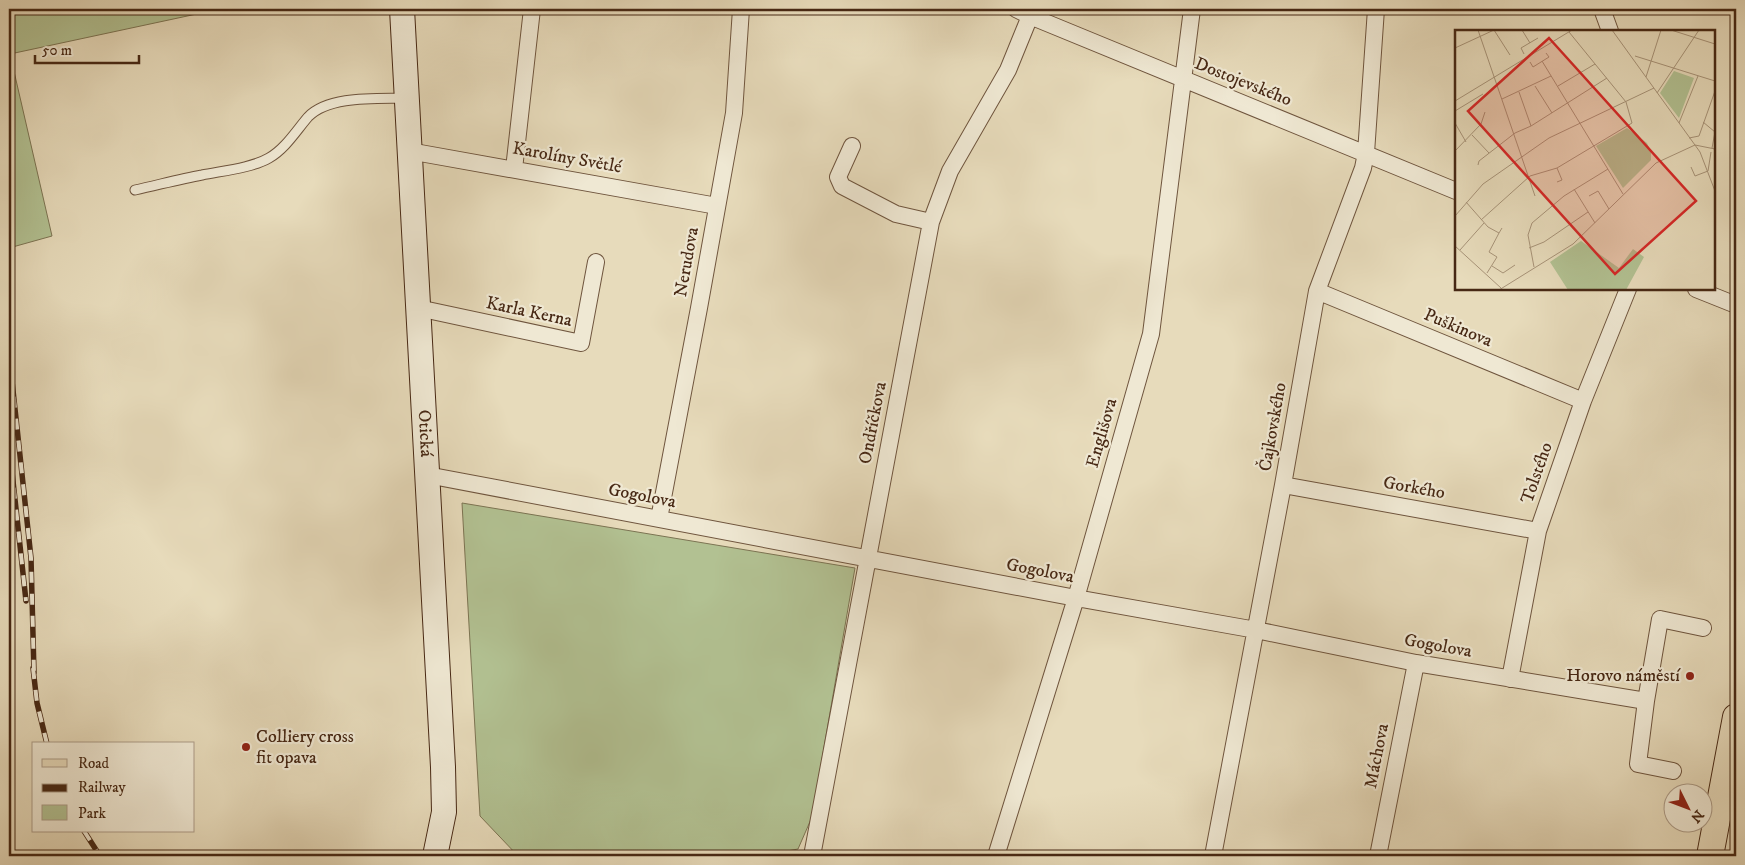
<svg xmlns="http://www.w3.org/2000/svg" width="1745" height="865" font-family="'IM FELL DW Pica',serif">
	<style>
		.green { fill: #b2c192; stroke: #7c7453 }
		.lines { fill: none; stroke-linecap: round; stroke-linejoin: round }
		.lane-casing { stroke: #6f553e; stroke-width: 11 }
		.street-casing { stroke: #6f553e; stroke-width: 18 }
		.secondary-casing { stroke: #472814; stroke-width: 26 }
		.primary-casing { stroke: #472814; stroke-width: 28 }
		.lane { stroke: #efe8d3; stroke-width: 9 }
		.street { stroke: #efe8d3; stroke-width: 16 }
		.secondary { stroke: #efe8d3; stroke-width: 24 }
		.primary { stroke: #e7dbbb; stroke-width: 26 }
		.rail-casing { stroke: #472814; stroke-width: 5.5 }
		.rail { stroke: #efe8d3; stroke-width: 4; stroke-dasharray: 11; stroke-linecap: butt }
		.poi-dot { fill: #8f2418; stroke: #efe8d3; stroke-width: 2 }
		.labels { text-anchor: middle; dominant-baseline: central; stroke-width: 4.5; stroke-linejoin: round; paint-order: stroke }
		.street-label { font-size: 18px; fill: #472814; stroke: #efe8d3 }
		.poi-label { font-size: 18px; fill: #472814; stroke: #efe8d3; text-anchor: end }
		.inset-road { fill: none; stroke: #a79378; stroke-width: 1 }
		.view { fill: #d62828; fill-opacity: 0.15; stroke: #d62828; stroke-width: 2.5 }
		.inset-edge { fill: none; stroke: #472814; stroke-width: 2.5 }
	</style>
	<rect width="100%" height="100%" fill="#e7dbbb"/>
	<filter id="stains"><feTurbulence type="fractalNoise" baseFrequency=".004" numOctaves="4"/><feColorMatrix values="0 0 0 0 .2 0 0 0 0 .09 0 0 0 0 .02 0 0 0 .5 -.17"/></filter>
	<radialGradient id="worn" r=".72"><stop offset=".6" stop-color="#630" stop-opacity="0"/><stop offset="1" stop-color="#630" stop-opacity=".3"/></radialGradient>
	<path class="green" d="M9 9H220L10 54 52 236 9 248Z
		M462 503 855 568 812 817 798 849 760 856H518L480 816Z"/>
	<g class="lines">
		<defs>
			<path id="lane" d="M135 190C158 185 180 179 202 175 221 171 252 168 269 158 285 149 296 131 308 117 329 95 378 99 407 98"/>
			<path id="street" d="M1016 9 1030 16 1456 191
				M1602 9 1610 31
				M852 146 838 177 842 186 896 214 931 222
				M409 151 717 206
				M514 169 532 9
				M1696 289 1736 305
				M1317 291 1583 401
				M418 308 581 343 596 262
				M427 475 1076 598 1256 630 1416 663 1646 701
				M1283 485 1538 531
				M659 519 699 308 734 113 741 9
				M1510 679 1538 531 1583 401 1628 289
				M1673 771 1638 764 1646 701 1660 619 1703 628
				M812 856 931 222 950 171 1008 70 1030 16V9
				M996 856 1076 598 1151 334 1192 9
				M1213 856 1283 485 1317 291 1363 168 1366 153 1376 9
				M1378 856 1416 663"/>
			<g id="secondary">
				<path id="s1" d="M402 9 443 767 444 812 435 856"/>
			</g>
			<path id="primary" d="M1710 856 1736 717"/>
		</defs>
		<use href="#lane" class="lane-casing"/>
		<use href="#street" class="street-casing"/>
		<use href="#secondary" class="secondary-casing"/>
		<use href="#primary" class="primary-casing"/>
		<use href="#lane" class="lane"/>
		<use href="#street" class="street"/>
		<use href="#secondary" class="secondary"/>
		<use href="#primary" class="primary"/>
		<defs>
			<path id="rail" d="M9 353 31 558 34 673
				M9 444 26 601
				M33 668 37 703 47 744
				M84 831 100 856"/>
		</defs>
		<use href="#rail" class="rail-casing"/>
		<use href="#rail" class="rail"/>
	</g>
	<g class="poi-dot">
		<circle cx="1690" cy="676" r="5"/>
		<circle cx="246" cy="747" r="5"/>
	</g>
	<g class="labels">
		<g class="street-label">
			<text transform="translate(1243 82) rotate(22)">Dostojevského</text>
			<text transform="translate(567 158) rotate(10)">Karolíny Světlé</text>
			<text transform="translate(687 262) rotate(-80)">Nerudova</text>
			<text transform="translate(529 312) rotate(12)">Karla Kerna</text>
			<text transform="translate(1458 328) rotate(23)">Puškinova</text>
			<text transform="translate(873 423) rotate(-79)">Ondříčkova</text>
			<text transform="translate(1273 427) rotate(-80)">Čajkovského</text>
			<text stroke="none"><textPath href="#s1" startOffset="425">Otická</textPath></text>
			<text transform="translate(1102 433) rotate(-74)">Englišova</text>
			<text transform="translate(1537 473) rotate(-71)">Tolstého</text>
			<text transform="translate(1414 488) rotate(10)">Gorkého</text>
			<text transform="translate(642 496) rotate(11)">Gogolova</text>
			<text transform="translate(1040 571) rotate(11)">Gogolova</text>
			<text transform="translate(1438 646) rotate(10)">Gogolova</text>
			<text transform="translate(1377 756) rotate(-79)">Máchova</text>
		</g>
		<g class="poi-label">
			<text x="1680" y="676">Horovo náměstí</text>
			<text x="256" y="737" text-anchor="start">Colliery cross<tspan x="256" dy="21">fit opava</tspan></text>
		</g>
	</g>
	<g transform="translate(1455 30)">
		<rect width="260" height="260" fill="#e7dbbb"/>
		<path d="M219 41 239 48 224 88 205 63ZM172 98 192 113 196 122V130L168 158 141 116ZM126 211 164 238 178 219 189 227 171 260H113L95 232Z" fill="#b2c192"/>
		<path class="inset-road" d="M23 0 80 166M39 0 55 25M67 0 75 13M157 0 245 122 260 161M216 0 260 14M0 18 39 0M69 24 66 18 83 8M180 26 260 51M87 31 168 164M75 32 78 37 94 27 91 23M191 47 206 0M80 56 97 83M103 56 140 34M64 62 76 96M202 63 244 0M47 69 96 46M0 71 117 0M0 81 28 64M248 92 260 102 257 118M0 93 11 112M224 93 243 46M17 105 34 123M234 108 244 106 260 61M0 121 26 94 30 82M23 135 24 131 60 103 76 96 152 48M236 137 240 146 253 141 256 122M102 152 107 150 102 138M119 159 140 193M134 166 143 161 154 179M11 172 33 197 44 203 47 198M0 186 28 154 94 108 199 58M26 190 75 146 102 138 177 93 171 72 114 2M0 216 46 258M74 218 89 212 133 182M5 220 29 193M37 236 48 243 60 235M79 237 73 205 77 193 109 166 153 139M32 243 42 227 34 222 44 203M44 260 118 214 201 133 240 115 260 119"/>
		<path class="view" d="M94 8 241 171 160 244 13 81Z"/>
		<rect width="260" height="260" class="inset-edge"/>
	</g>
	<rect width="1745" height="865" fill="none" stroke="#e7dbbb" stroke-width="30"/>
	<rect x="10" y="10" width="1725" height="845" fill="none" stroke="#472814" stroke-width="2.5"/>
	<rect x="15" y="15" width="1715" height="835" fill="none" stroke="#472814"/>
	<rect x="32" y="742" width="162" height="90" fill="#efe8d3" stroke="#ac9b87"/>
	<rect x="42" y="759" width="25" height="8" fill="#e7dbbb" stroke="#ac9b87"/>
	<text x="78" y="768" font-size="15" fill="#472814">Road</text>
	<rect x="42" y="784" width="25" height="8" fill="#472814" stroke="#ac9b87"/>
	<text x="78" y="792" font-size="15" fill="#472814">Railway</text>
	<rect x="42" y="805" width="25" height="15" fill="#b2c192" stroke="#ac9b87"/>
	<text x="78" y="818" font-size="15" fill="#472814">Park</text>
	<g transform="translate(1688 808) rotate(132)"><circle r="24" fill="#efe8d3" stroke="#ac9b87"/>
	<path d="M0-4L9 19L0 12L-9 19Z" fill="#8f2418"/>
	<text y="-8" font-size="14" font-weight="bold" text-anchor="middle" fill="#472814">N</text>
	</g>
	<path d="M35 55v8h104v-8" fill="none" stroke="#472814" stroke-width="2.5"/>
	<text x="42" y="55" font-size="15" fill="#472814" stroke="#efe8d3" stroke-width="4" paint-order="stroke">50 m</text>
	<rect width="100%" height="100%" filter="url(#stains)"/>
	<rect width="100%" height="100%" fill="url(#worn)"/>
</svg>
